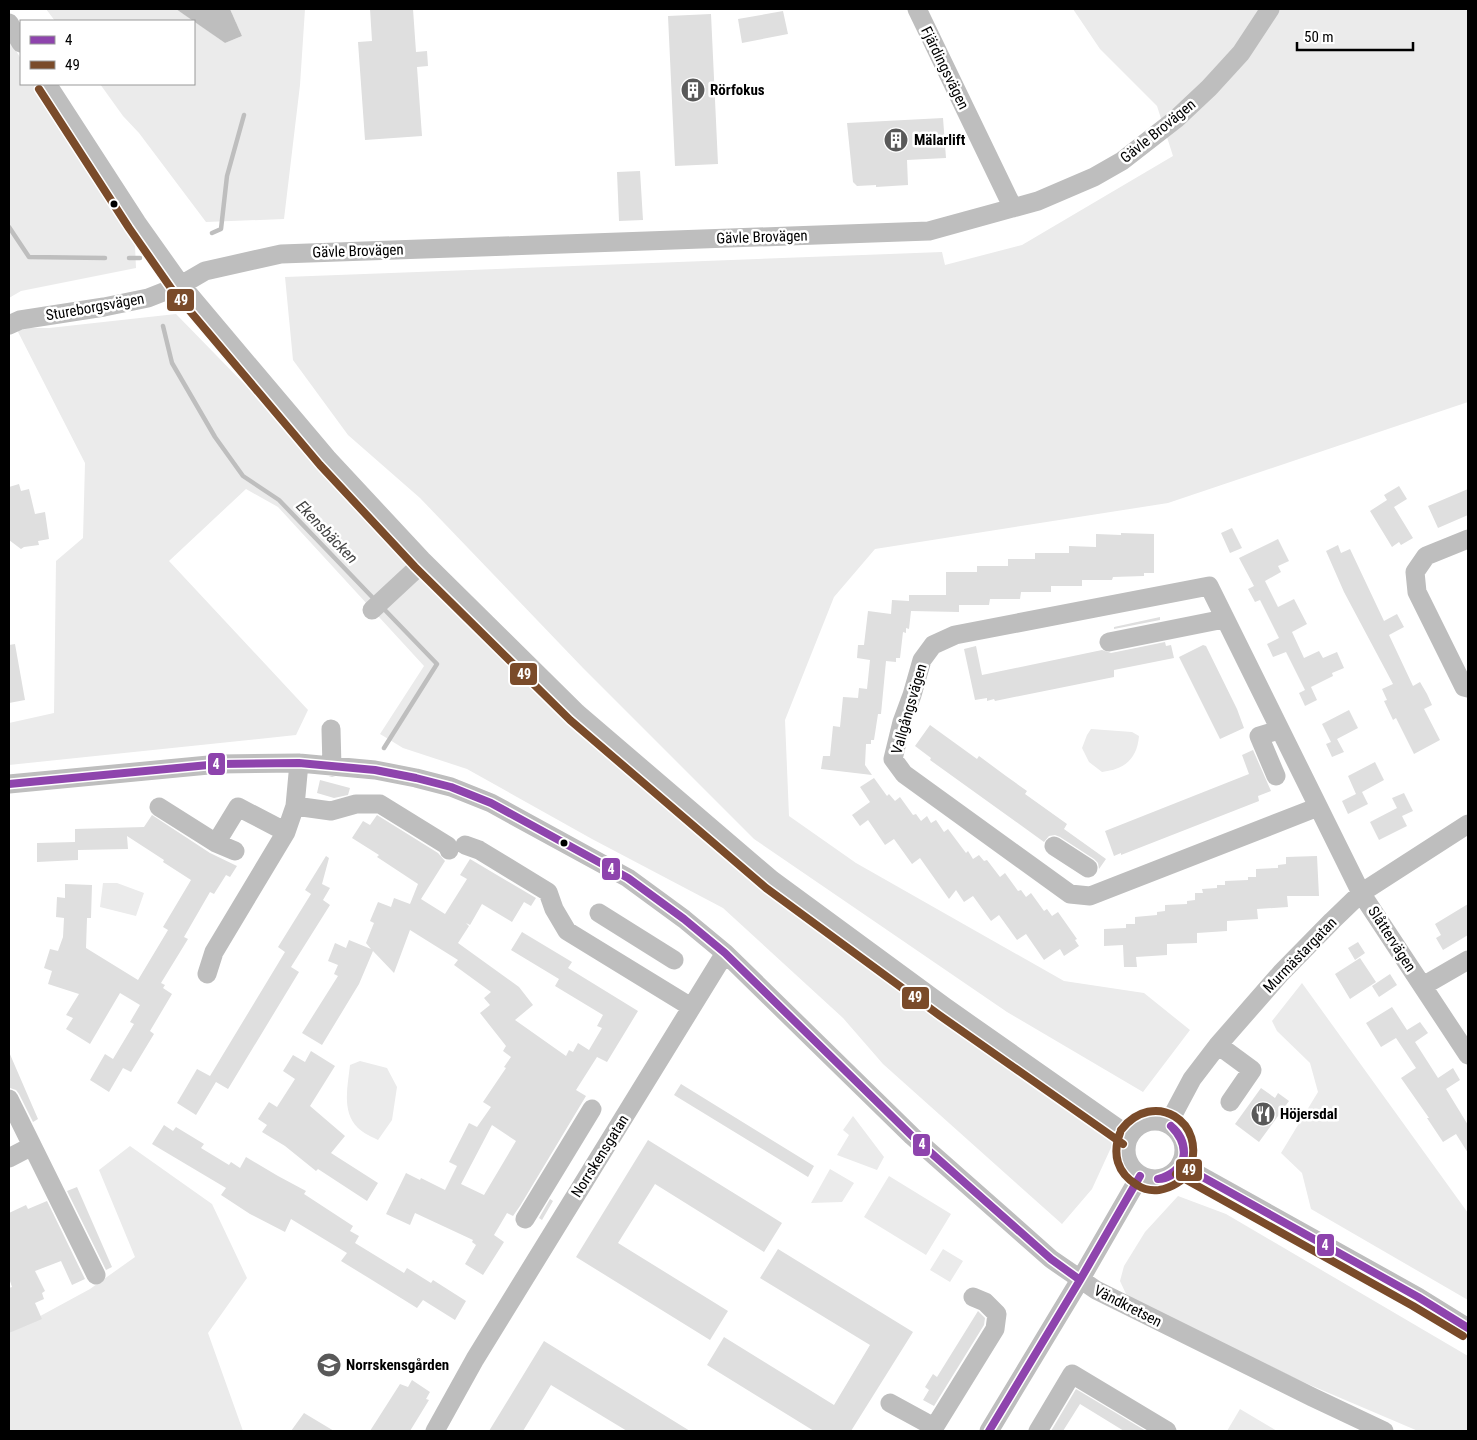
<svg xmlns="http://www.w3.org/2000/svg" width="1477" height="1440" font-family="'Roboto Condensed',sans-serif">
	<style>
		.green { fill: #ebebeb }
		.water { fill: #bebebe }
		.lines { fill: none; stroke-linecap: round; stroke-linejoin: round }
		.stream { stroke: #bebebe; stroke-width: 4.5 }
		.building { fill: #dfdfdf; fill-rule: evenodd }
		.minor { stroke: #bebebe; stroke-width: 19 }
		.bus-1-casing { stroke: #fff; stroke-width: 11 }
		.bus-2-casing { stroke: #fff; stroke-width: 11 }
		.bus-1 { stroke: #8e44ad; stroke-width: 8 }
		.bus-2 { stroke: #7a4b2a; stroke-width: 8 }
		.bus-dot { fill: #000; stroke: #fff; stroke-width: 2 }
		.labels { text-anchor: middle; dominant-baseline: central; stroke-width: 5; stroke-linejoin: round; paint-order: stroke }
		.street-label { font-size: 15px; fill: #000; stroke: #fff }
		.poi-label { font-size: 15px; font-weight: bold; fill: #000; stroke: #fff; text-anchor: start }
		.water-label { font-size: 16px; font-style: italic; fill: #434343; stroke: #fff }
		.line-badge { stroke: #fff; stroke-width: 2 }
		.badge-label { font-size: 14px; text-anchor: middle; font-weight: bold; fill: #fff }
	</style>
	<rect width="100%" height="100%" fill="#fff"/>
	<path class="green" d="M46 9H176L194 21H55Z
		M230 9H305L300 85 284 219 206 222 139 133 123 116 100 84H194V21L225 43 242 36Z
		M1073 9H1468V402L1168 503 875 549 834 597 785 720 789 816 856 863 1064 981 1144 993 1190 1030 1143 1092 1007 1012 754 839 583 668 420 498 348 435 293 360 285 277 942 252 945 265 1022 245 1173 156 1157 106 1100 49Z
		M9 39 21 59V84H38L134 224 136 268 21 291 9 298Z
		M176 314 553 700 840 939 976 1041 1115 1139 1092 1189 1062 1224 883 1064 843 1018 723 908 592 839 467 769 403 748 380 734 424 666 278 507 246 489 169 561 308 710 296 735 9 765V723L54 713 56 561 83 538 85 463 16 328H49Z
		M1091 729 1132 732 1139 736C1137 759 1125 769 1102 772L1089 762 1082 748 1087 735Z
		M103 883H117L144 893 136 916 100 907Z
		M1302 983 1468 1213V1300L1311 1209 1302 1173 1281 1153 1318 1092 1310 1063 1277 1031 1272 1021Z
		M360 1061 387 1068 397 1087 392 1120 378 1140C372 1137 363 1133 358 1128 341 1112 348 1085 350 1065Z
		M853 1116 884 1157 877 1170 837 1155 849 1135 843 1130Z
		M130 1146 212 1204 247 1278 208 1333 243 1431H9V1333L90 1289 135 1257 99 1170Z
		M830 1169 854 1183 842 1202 811 1203Z
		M889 1176 951 1214 926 1255 864 1217Z
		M1178 1196 1226 1214 1468 1356V1431H1418L1303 1382 1206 1335 1168 1320 1126 1294 1120 1281 1124 1266 1145 1232Z
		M943 1249 963 1261 950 1282 930 1270Z
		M1240 1409 1277 1431H1227Z"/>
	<path class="water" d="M176 9H230L242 36 225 43Z"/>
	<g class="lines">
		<path class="stream" d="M9 227 29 257 105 258
			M212 233 221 229 227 176 244 115
			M129 258H140
			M163 326 172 363 215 437 243 476 279 500 375 600
			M382 607 437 664 384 748"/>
	</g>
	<path class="building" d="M370 9H413L416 52 427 51 428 66 417 67 422 136 365 140 358 42 372 41Z
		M783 11 788 34 742 43 738 19Z
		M711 14 718 164 675 166 668 16Z
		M943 118 946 158 907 160 908 185 876 187V185L857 186 853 182 847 123Z
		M640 171 643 220 619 221 617 172Z
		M19 484 21 491 29 489 35 514 45 512 49 539 38 541 39 545 24 547 21 549 9 540V487Z
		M1399 486 1407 499 1394 507 1413 538 1401 545 1399 542 1392 547 1370 511 1387 500 1384 495Z
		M1468 489V515L1438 528 1428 506Z
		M1232 528 1242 548 1230 553 1221 533Z
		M1121 533 1154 534V573H1144V576L1113 577 1112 580H1082V586H1051V592H1021L1020 599H990L989 605H959V612L911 611 909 629 906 628V633L903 632 900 658H896V662L886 661 881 714H878L874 740H871V744H866L865 765 872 775 821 769 823 756H830L833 726 840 727 843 697 858 698 859 688 867 689 870 660 857 658 858 645H864L868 611 891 614 892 600 909 601V595H946V572H977V566H1008V559H1035V553H1069V546L1096 547V534L1121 535Z
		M1278 539 1289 561 1278 566 1281 572 1265 581 1278 607 1294 599 1307 624 1292 632 1304 658 1319 651 1323 658 1337 652 1344 668 1332 673 1333 676 1311 687 1317 700 1305 706 1299 693 1305 690 1286 652 1273 657 1267 644 1279 638 1260 600 1255 602 1248 589 1254 586 1239 558Z
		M1338 545 1341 553 1350 549 1384 621 1397 614 1404 627 1389 635 1413 686 1420 682 1427 694 1432 705 1424 709 1440 740 1414 754 1396 718 1393 720 1384 701 1387 700 1382 689 1393 684 1344 592 1326 551Z
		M1160 617V620L1114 629V627Z
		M1165 642 1166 646 1171 645 1174 658 1114 670V677L995 701 994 699 987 701V698L975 700 964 649 976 646 982 675 1102 650 1111 653Z
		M15 644 25 700 9 703V645Z
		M1203 645 1206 646 1237 709 1244 728 1220 739 1179 657Z
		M1349 710 1358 728 1337 739 1344 752 1332 757 1326 744 1331 742 1322 724Z
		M930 725 977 759 979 756 1006 776 1027 791 1025 794 1067 824 1064 829 1106 859 1099 869 1098 863 1094 859 1060 837 1055 835 1049 836 1044 842 930 760 931 758 915 746Z
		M1253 750 1271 791 1258 796 1259 801 1121 855V853L1114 856 1105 831 1249 774 1242 755Z
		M1375 762 1384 780 1362 792 1368 804 1348 814 1342 801 1356 794 1348 776Z
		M874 778 887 796 889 794 895 801 900 797 913 815 916 814 921 821 927 816 931 823 936 820 944 832 948 829 966 853 968 851 973 859 979 855 984 861 987 860 1000 877 1005 873 1018 891 1021 890 1026 897 1031 893 1044 911 1047 909 1052 916 1058 912 1077 939 1075 940 1079 946 1064 956 1060 949 1044 960 1026 934 1017 940 999 915 991 921 973 896 964 902 956 890 949 899 920 858 912 864 894 839 885 845 868 820 860 826 852 815 870 802 860 787Z
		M320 780 350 788 348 795 334 798 317 793Z
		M1404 793 1413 811 1402 816 1407 826 1379 840 1370 822 1397 808 1392 798Z
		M152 815 210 853 237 866 230 877 226 875 214 894 210 892 184 937 188 939 161 983 165 985 163 988 172 994 150 1031 154 1034 131 1072 123 1068 109 1092 90 1080 105 1054 113 1059 134 1024 130 1022 140 1005 120 993 90 1044 66 1029 73 1018 66 1015 79 994 48 984 52 971 44 968 50 949 58 951 63 937 64 918 56 917 57 897 65 898V884L92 885 91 918H87L86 948 138 980 168 930 163 927 191 880 163 862 164 860 127 836 128 849 78 850V860L37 862V843L75 842V829L144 827Z
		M377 815 438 853 445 861 421 899 445 914 467 879 460 875 470 859 536 898 531 906 524 902 512 922 482 904 470 925 466 923 469 926 458 943 519 987 533 1005 515 1020 566 1056 569 1050 573 1052 578 1043 589 1050 602 1028 597 1026 603 1015 555 986 559 979 511 950 522 932 572 962 568 968 638 1011 607 1062 597 1057 576 1090 586 1096 520 1206 513 1216 507 1213 494 1235 504 1242 483 1275 465 1264 476 1245 472 1242 473 1240 415 1213 410 1225 386 1214 406 1173 420 1180 421 1178 445 1190 457 1166 449 1162 469 1123 477 1127 491 1107 483 1102 506 1068 504 1067 511 1057 503 1051 506 1046 480 1013 490 1005 484 998 491 992 454 965 458 960 410 930 394 973 373 951 359 984 322 1045 302 1033 338 976 334 974 338 965 328 961 335 943 346 948 349 940 371 949 366 943 374 923 370 921 378 902 391 907 394 898 410 904 418 884 377 857 379 855 352 838 363 821 370 825ZM492 1125 516 1141 484 1195 461 1184Z
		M326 856 329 858 322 884 330 888 323 900 330 905 291 967 299 972 228 1089 216 1082 196 1115 177 1103 197 1069 210 1076 285 952 278 947 311 894 305 890Z
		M1317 856 1319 896H1287L1288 907 1257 909 1258 919 1227 921V931L1197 933V943L1167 944V955L1136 957 1137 967H1124L1123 945 1104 946V929L1126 928V924H1135V917L1157 915V912L1165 911V905L1187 904V901L1195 900V893H1203L1202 889 1217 888V885H1225V881L1248 880V877H1256V869L1278 868V865L1286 864V857Z
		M1468 904V935L1443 950 1436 938 1441 935 1435 924Z
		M1358 942 1365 953 1355 960 1348 948Z
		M1360 958 1376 982 1350 999 1335 974Z
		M1390 974 1397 985 1379 997 1372 986Z
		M1392 1007 1407 1030 1420 1022 1428 1033 1415 1042 1438 1078 1453 1068 1460 1080 1446 1089 1468 1125V1153L1456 1134 1443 1142 1427 1118H1429L1401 1078 1416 1068 1396 1038 1381 1047 1366 1023Z
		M311 1051 335 1066 310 1106 345 1136 331 1153 378 1183 367 1201 318 1169 316 1171 285 1146 262 1132 267 1125 258 1119 269 1102 277 1107 295 1079 283 1071 293 1055 305 1062Z
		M9 1052 38 1119 33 1122 19 1094 16 1090 10 1088 9 1084Z
		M681 1084 814 1166 808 1177 674 1095Z
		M1261 1088 1275 1098 1278 1093 1289 1101 1259 1142 1235 1124Z
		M164 1125 173 1131 176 1127 204 1144 201 1148 229 1165 231 1162 240 1168 246 1157 278 1176 306 1191 304 1194 353 1226 350 1231 359 1236 355 1243 404 1273 407 1268 431 1283 433 1280 466 1301 455 1320 423 1300 417 1308 372 1280 341 1261 347 1253 291 1219 285 1232 250 1214 221 1195 226 1188 152 1144Z
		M648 1140 782 1223 764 1252 655 1184 618 1243 728 1311 710 1340 576 1257Z
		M77 1187 112 1267 106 1270 67 1191Z
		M550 1199 553 1201 542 1220 539 1218Z
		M47 1201 85 1279 72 1285 61 1261 35 1271 45 1291 42 1293 44 1299 35 1303 42 1319 9 1333V1288L12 1287 9 1278V1213L26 1205 28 1209Z
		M778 1249 913 1332 851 1431H814L707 1365 724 1337 834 1405 870 1345 760 1278Z
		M978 1311 985 1318 984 1325 934 1406 923 1400 929 1390 925 1387 933 1374 937 1377Z
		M544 1341 690 1431H627L551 1385 523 1431H489Z
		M412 1380 430 1392 426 1399 429 1400 410 1431H370L400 1384 408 1387Z
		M1076 1389 1146 1431H1124L1080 1404 1063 1431H1051Z
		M304 1413 334 1431H291Z"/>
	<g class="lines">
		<path class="minor" d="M917 9 1013 208
			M9 23 21 43
			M47 84 137 223 181 285 327 458 422 560 577 713 772 880 945 1007 1129 1136
			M9 325 20 320 104 307 148 298 181 285 205 271 281 254 929 231 1038 201 1094 177 1122 161 1176 119 1209 88 1241 53 1270 9
			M1468 539 1426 556 1415 572 1417 592 1464 687 1468 688
			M372 610 414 571 422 560
			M1109 642 1224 619
			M331 729 332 767
			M1276 776 1259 736 1279 730
			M9 784 219 764 299 763 375 770 416 778 451 787 491 803 628 878 684 919 725 953 912 1136 1051 1259 1096 1290 1312 1397 1384 1431
			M295 806 331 811 356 804H380L448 846 449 850
			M159 807 216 843 235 851
			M1318 807 1090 896 1070 894 904 774 893 759 902 722 912 695 922 660 933 645 955 635 1209 586 1361 893 1468 1055
			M216 843 238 807 286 832
			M465 845 479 850 548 892 554 909 567 931 691 1007
			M1054 846 1088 868
			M599 913 674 960
			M207 974 214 952 286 832 295 806 299 763
			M1423 986 1468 960
			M1218 1045 1252 1070 1230 1102
			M9 1099 96 1275
			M1126 1150a29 29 0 1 1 58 0a29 29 0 1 1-58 0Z
			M1168 1124 1192 1079 1218 1045 1281 973 1332 921 1361 893 1468 824
			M9 1158 32 1146
			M1181 1165 1418 1297 1468 1328
			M525 1219 592 1109
			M890 1403 934 1427
			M435 1431 475 1359 725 953
			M932 1431 995 1329 997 1314 985 1302 973 1297
			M989 1431 1080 1280 1140 1176
			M1038 1431 1072 1374 1167 1431"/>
		<defs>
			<path id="bus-1" d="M9 784 219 764 299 763 375 770 416 778 451 787 491 803 628 878 684 919 725 953 912 1136 1051 1259 1080 1280
				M1181 1165 1418 1297 1468 1328
				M1158 1179C1162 1179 1167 1178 1170 1176 1190 1165 1187 1139 1171 1126
				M1158 1179C1188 1170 1191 1147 1171 1126
				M989 1431 1080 1280 1140 1176"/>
			<path id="bus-2" d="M39 89 129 228 173 291 320 465 415 567 570 720 766 888 939 1015 1123 1144
				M1120 1133C1112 1154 1117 1173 1137 1185 1143 1189 1151 1191 1159 1190 1171 1188 1184 1181 1189 1170 1209 1122 1153 1088 1121 1130
				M1176 1174 1413 1306 1463 1336"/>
		</defs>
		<use href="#bus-1" class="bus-1-casing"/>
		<use href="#bus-2" class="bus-2-casing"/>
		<use href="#bus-1" class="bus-1"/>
		<use href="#bus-2" class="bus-2"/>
	</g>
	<defs>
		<symbol id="building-disc" viewBox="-11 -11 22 22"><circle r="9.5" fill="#595959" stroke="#fff"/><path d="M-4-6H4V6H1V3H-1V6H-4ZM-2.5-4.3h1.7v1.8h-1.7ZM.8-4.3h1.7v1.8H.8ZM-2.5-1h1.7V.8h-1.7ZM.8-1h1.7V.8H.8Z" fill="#fff"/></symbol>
		<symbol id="restaurant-disc" viewBox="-11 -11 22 22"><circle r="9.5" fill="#595959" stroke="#fff"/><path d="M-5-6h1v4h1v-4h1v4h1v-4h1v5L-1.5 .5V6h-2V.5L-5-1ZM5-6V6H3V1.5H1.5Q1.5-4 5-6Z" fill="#fff"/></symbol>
		<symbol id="school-disc" viewBox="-11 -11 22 22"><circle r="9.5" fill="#595959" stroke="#fff"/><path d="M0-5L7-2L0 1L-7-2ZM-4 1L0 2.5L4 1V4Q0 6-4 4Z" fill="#fff"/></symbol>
	</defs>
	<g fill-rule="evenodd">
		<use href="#building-disc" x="679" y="76" width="28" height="28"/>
		<use href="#building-disc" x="882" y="126" width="28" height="28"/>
		<use href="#restaurant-disc" x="1249" y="1100" width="28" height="28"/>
		<use href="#school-disc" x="315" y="1351" width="28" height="28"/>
	</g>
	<g class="bus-dot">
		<circle cx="114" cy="204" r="4.5"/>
		<circle cx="564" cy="843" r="4.5"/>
	</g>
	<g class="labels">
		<g class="street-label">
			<text transform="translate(945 68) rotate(64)">Fjärdingsvägen</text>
			<text transform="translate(1158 131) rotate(-39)">Gävle Brovägen</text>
			<text transform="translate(762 237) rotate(-2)">Gävle Brovägen</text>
			<text transform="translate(358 251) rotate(-2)">Gävle Brovägen</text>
			<text transform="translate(95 307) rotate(-10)">Stureborgsvägen</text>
			<text transform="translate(909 709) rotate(-74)">Vallgångsvägen</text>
			<text transform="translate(1392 939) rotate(57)">Slåttervägen</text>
			<text transform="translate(1300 955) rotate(-46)">Murmästargatan</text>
			<text transform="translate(600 1156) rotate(-58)">Norrskensgatan</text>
			<text transform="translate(1128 1306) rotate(27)">Vändkretsen</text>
		</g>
		<g class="poi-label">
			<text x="710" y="90">Rörfokus</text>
			<text x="914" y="140">Mälarlift</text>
			<text x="1280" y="1114">Höjersdal</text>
			<text x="346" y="1365">Norrskensgården</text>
		</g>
		<g class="water-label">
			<text transform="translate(327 532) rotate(46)">Ekensbäcken</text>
		</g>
	</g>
	<g class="line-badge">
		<rect x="166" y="288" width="29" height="24" rx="5" fill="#7a4b2a"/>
		<rect x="509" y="662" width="29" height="24" rx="5" fill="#7a4b2a"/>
		<rect x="207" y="752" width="19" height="24" rx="5" fill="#8e44ad"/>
		<rect x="601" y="857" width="20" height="24" rx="5" fill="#8e44ad"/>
		<rect x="901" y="986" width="29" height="24" rx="5" fill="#7a4b2a"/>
		<rect x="912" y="1133" width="19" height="24" rx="5" fill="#8e44ad"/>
		<rect x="1175" y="1158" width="28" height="24" rx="5" fill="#7a4b2a"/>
		<rect x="1316" y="1233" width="19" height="24" rx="5" fill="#8e44ad"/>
	</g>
	<g class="badge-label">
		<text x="181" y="305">49</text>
		<text x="524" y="679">49</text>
		<text x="216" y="769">4</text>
		<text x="611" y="874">4</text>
		<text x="915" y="1002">49</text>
		<text x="922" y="1149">4</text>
		<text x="1189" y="1175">49</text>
		<text x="1325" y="1250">4</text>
	</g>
	<rect width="1477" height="1440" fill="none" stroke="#000000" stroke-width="20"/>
	<rect x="20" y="20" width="175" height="65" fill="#ffffff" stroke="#999999"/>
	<rect x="30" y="36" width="25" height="8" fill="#8e44ad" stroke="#999999"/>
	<text x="65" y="45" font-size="15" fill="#000000">4</text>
	<rect x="30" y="61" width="25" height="8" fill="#7a4b2a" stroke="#999999"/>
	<text x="65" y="70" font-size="15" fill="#000000">49</text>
	<path d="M1297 42v8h116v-8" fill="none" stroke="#000000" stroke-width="2.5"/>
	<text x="1304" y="42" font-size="15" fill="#000000" stroke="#ffffff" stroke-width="4" paint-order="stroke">50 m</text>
</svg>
